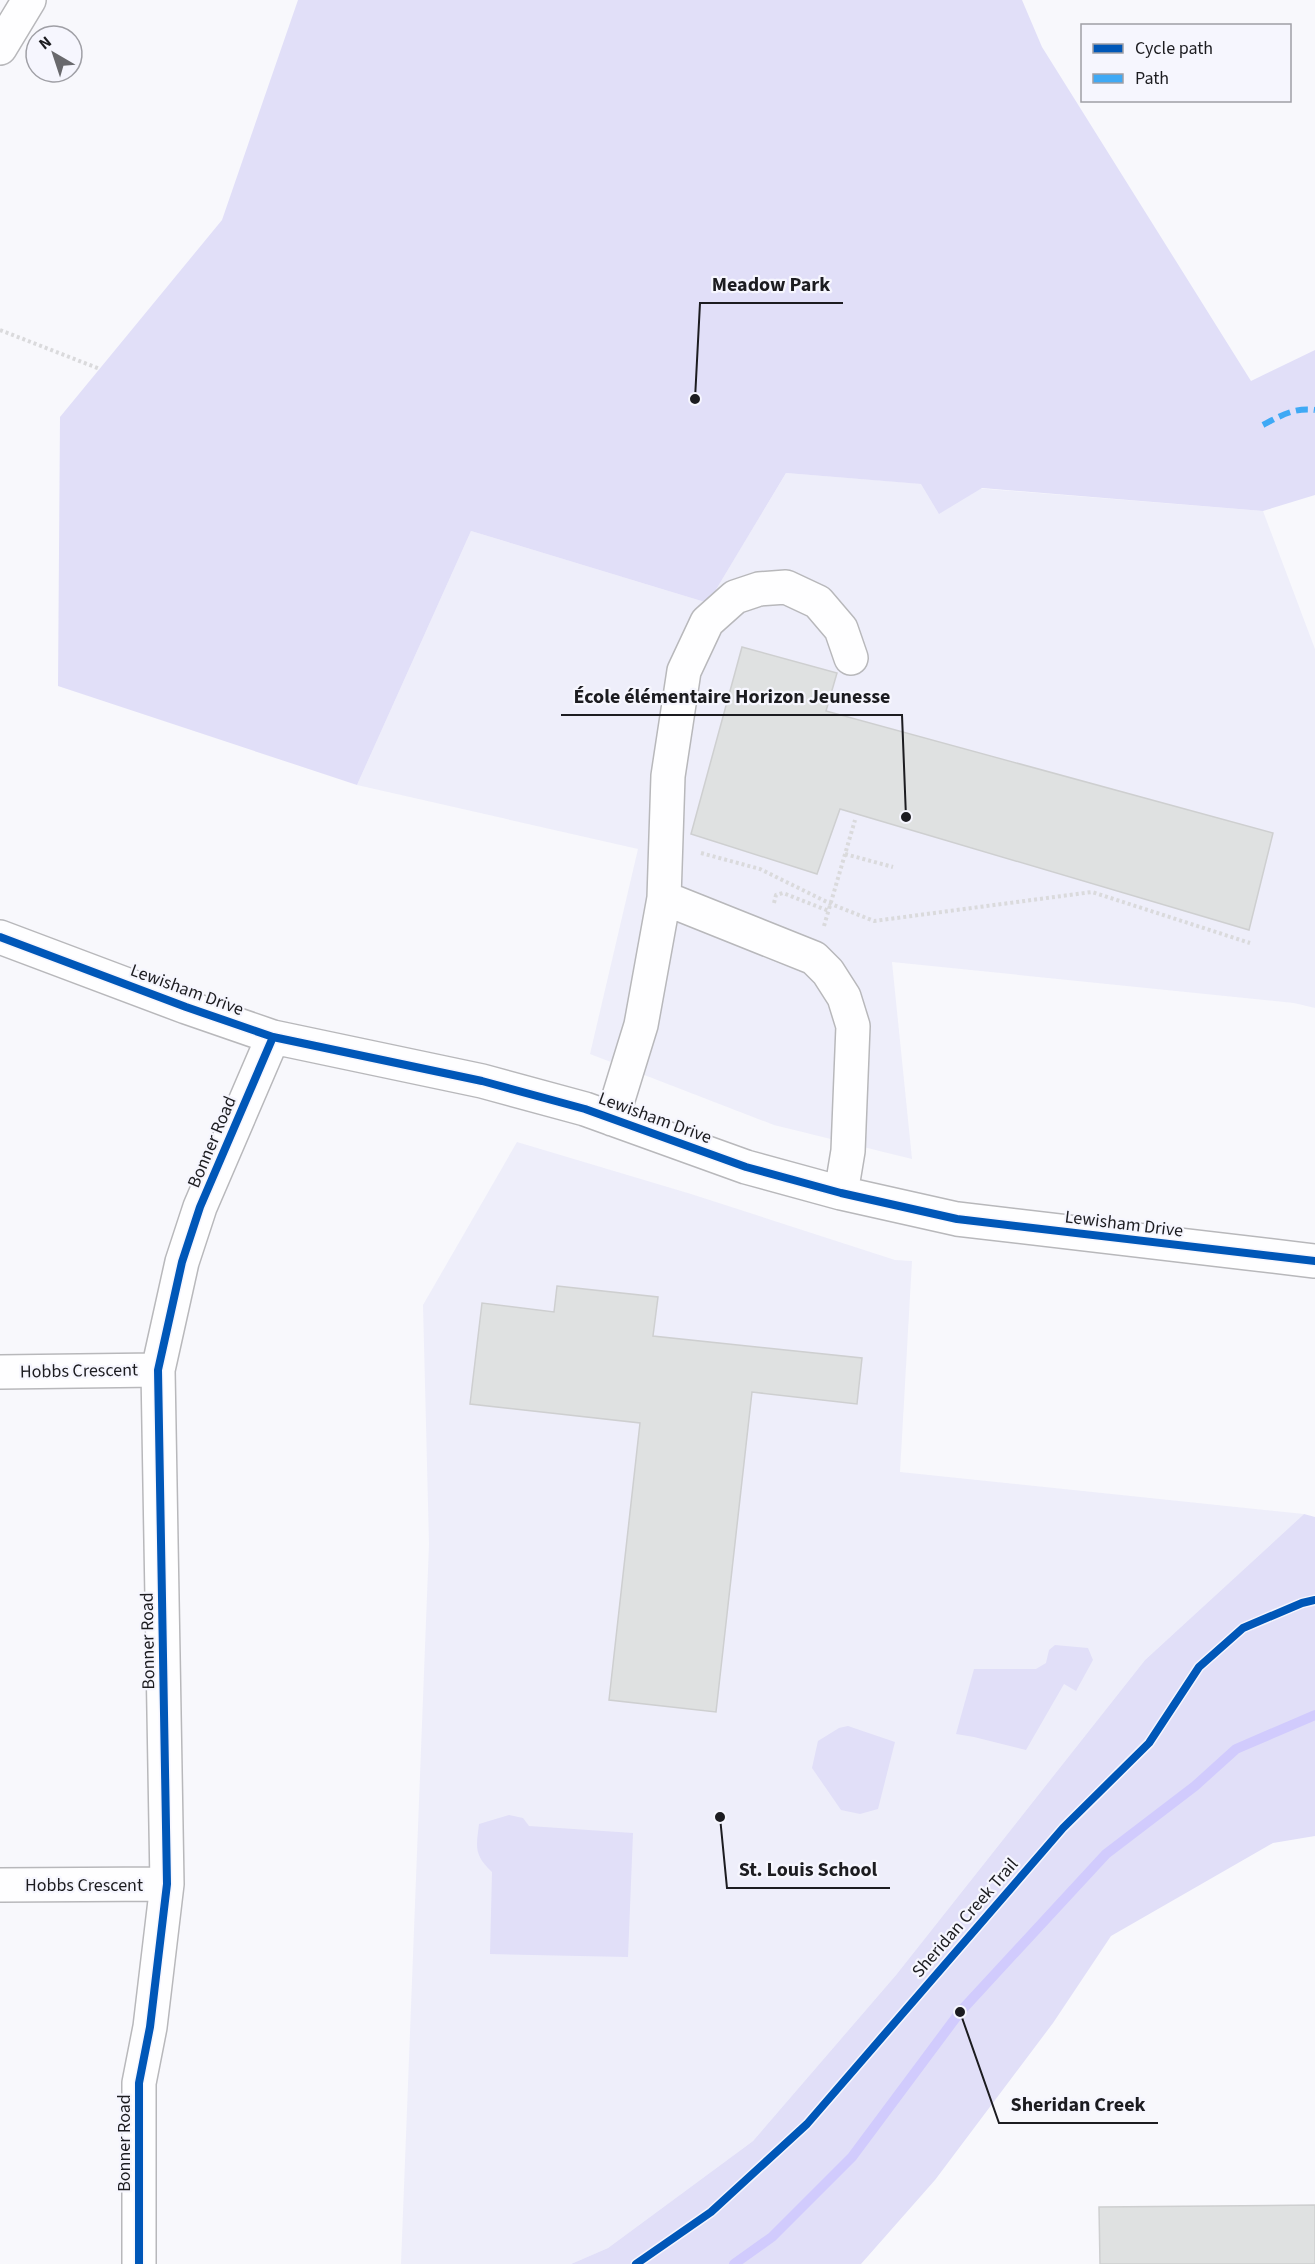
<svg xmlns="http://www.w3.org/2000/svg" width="1315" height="2264" font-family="'Source Sans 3',sans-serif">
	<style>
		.built { fill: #eeeefa }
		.green { fill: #e1dff8 }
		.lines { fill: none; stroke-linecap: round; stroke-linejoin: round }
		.stream { stroke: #d1cbfd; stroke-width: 10 }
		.building { fill: #dfe1e1; stroke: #cecfd0; stroke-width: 1.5 }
		.minor-casing { stroke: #b8b8bb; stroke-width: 36 }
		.path { stroke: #dadadc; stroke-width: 4; stroke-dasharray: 3 3; stroke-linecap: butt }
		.minor { stroke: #fefeff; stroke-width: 33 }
		.quiet { stroke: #3fa9f5; stroke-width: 6; stroke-dasharray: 12 6; stroke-linecap: butt }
		.cycleway-casing { stroke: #f6f6fe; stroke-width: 11 }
		.cycleway { stroke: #0057b8; stroke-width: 8 }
		.labels { text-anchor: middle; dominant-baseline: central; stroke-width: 4.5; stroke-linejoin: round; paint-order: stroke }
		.street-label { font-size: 18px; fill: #1c1c20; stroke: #f6f6fe }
		.leader { fill: none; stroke: #1c1c20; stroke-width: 2 }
		.callout-dot { fill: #1c1c20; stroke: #f6f6fe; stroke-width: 2 }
		.callout-label { font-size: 20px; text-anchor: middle; font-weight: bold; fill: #1c1c20; stroke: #f6f6fe; stroke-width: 4.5; stroke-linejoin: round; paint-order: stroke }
	</style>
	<rect width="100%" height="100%" fill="#f8f8fc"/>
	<path class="built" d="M786 473 1263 511 1315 649V1008L1294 1003 892 962 912 1159 774 1125 590 1054 638 849 357 785 471 531 708 603Z
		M517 1142 691 1194 895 1260 912 1261 900 1472 1304 1514 1145 1660 896 1975 753 2141 608 2248 571 2264H401L429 1544 423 1305Z"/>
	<path class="green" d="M298 0H1022L1042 47 1251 381 1315 350V495L1263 511 982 488 939 514 921 484 786 473 708 603 471 531 357 785 58 686 60 417 222 220Z
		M1304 1514 1315 1517V1836L1273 1843 1111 1936 1053 2023 935 2180 861 2264H571L608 2248 753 2141 896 1975 1145 1660Z
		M1055 1645 1088 1648 1093 1660 1076 1691 1064 1684 1026 1750 974 1737 956 1734 974 1669H1036L1046 1663 1049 1650Z
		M848 1726 895 1742 878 1809 860 1814 841 1810 812 1768 818 1741 839 1728Z
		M509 1815 523 1818 529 1826 633 1833 628 1957 490 1954 492 1872C474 1855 476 1848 479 1824Z"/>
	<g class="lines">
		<path class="stream" d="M734 2264 772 2237 852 2157 960 2012 1106 1854 1195 1786 1236 1749 1315 1715"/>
	</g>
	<path class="building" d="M742 647 837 673 826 711 1273 833 1249 930 840 809 817 874 691 834Z
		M557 1286 658 1297 653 1336 862 1358 857 1404 752 1392 716 1712 609 1700 640 1423 470 1404 482 1303 554 1312Z
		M1315 2205V2264H1100L1099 2207Z"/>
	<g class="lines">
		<defs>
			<path id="minor" d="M0 48 29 0
				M664 898 814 958 828 972 844 997 853 1026 848 1151 841 1193
				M0 937 186 1007 273 1037 482 1081 585 1109 746 1167 841 1193 957 1219 1315 1261
				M612 1119 641 1025 664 898 668 776 684 671 707 622 735 597 759 589 786 587 818 602 841 629 851 658
				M0 1372 158 1370
				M0 1885 167 1884
				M139 2264V2083L150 2027 167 1884 158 1370 182 1262 200 1207 273 1037"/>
		</defs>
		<use href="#minor" class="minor-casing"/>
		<path class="path" d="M0 330 100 369
			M701 853 760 869 831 904 874 921 1092 892 1250 943
			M845 854 893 867
			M774 903 776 895 783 893 829 911
			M824 926 855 820"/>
		<use href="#minor" class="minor"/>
		<path class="quiet" d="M1263 425C1280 416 1295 407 1315 410"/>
		<defs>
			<path id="cycleway" d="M0 937 186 1007 273 1037 482 1081 585 1109 746 1167 841 1193 957 1219 1315 1261
				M139 2264V2083L150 2027 167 1884 158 1370 182 1262 200 1207 273 1037
				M636 2264 711 2212 807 2124 1063 1828 1149 1743 1199 1667 1243 1628 1302 1603 1315 1600"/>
		</defs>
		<use href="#cycleway" class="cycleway-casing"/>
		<use href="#cycleway" class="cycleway"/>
	</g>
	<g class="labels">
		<g class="street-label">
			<text transform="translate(187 990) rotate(20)">Lewisham Drive</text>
			<text transform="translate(655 1118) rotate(20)">Lewisham Drive</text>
			<text transform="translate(212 1142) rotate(-67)">Bonner Road</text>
			<text transform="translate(1124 1224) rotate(7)">Lewisham Drive</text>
			<text transform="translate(79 1371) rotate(-1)">Hobbs Crescent</text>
			<text transform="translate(148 1641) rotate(-91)">Bonner Road</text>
			<text x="84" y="1885">Hobbs Crescent</text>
			<text transform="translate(965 1918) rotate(-49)">Sheridan Creek Trail</text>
			<text transform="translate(124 2143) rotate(-90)">Bonner Road</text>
		</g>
	</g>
	<path class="leader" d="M695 399L700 303H843M906 817L902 715H561M720 1817L727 1888H890M960 2012L999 2123H1158"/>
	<g class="callout-dot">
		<circle cx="695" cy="399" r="6"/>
		<circle cx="906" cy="817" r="6"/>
		<circle cx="720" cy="1817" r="6"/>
		<circle cx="960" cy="2012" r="6"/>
	</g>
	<g class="callout-label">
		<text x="771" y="291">Meadow Park</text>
		<text x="732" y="703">École élémentaire Horizon Jeunesse</text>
		<text x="808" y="1876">St. Louis School</text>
		<text x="1078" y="2111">Sheridan Creek</text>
	</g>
	<rect x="1081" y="24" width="210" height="78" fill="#f6f6fe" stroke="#9f9fa5" stroke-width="1.5"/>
	<rect x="1093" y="44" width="30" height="9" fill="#0057b8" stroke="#9f9fa5" stroke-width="1.5"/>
	<text x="1135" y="54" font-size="18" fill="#1c1c20">Cycle path</text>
	<rect x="1093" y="74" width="30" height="9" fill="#3fa9f5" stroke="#9f9fa5" stroke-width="1.5"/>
	<text x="1135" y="84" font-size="18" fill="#1c1c20">Path</text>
	<g transform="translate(54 54) rotate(321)"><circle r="28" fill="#f6f6fe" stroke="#9f9fa5" stroke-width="1.5"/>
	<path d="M0-4.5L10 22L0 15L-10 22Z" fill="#69696d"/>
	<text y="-9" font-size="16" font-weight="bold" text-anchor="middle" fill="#1c1c20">N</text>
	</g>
</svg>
